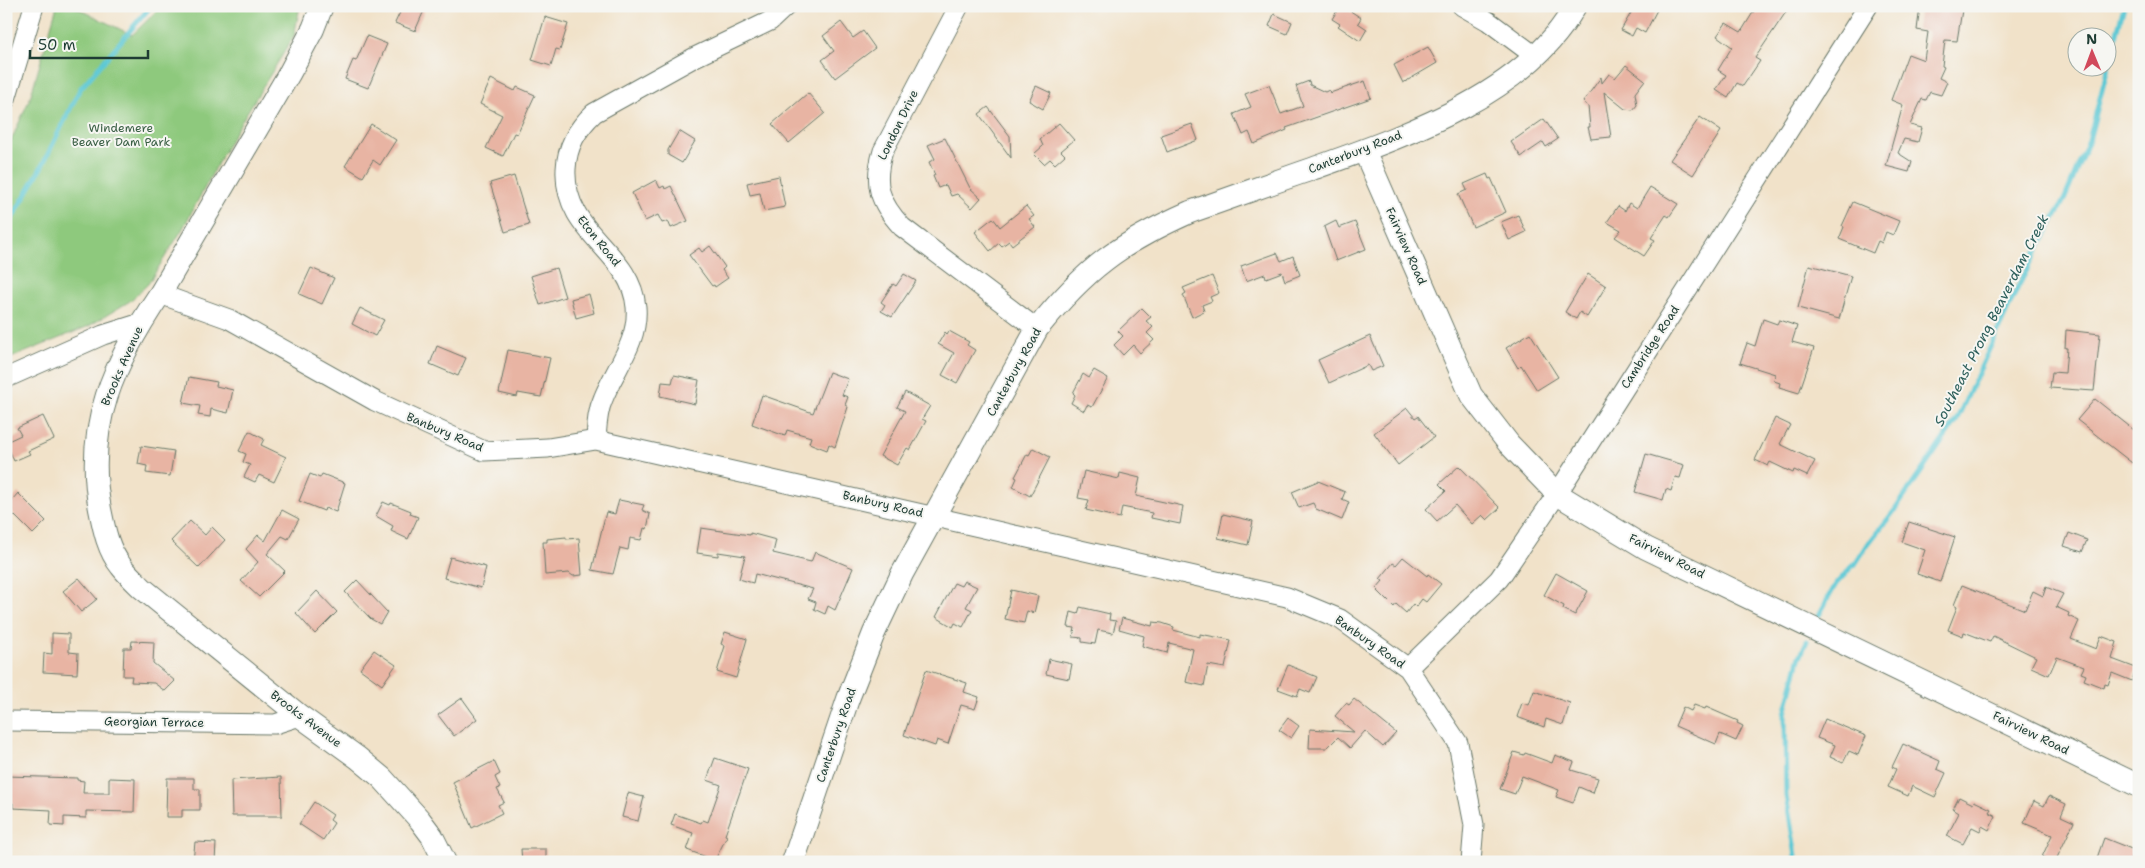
<svg xmlns="http://www.w3.org/2000/svg" width="2145" height="868" font-family="'Shantell Sans',sans-serif">
	<style>
		.green { fill: #8ec97d; stroke: #568358 }
		.lines { fill: none; stroke-linecap: round; stroke-linejoin: round }
		.stream { stroke: #5cc8d4; stroke-width: 5 }
		.building { fill: #e8b4a3 }
		.minor-casing { stroke: #687768; stroke-width: 21 }
		.tertiary-casing { stroke: #687768; stroke-width: 24 }
		.minor { stroke: #fff; stroke-width: 19 }
		.tertiary { stroke: #fff; stroke-width: 22 }
		.labels { text-anchor: middle; dominant-baseline: central; stroke-width: 4; stroke-linejoin: round; paint-order: stroke }
		.street-label { font-size: 12px; fill: #1f3d34; stroke: #f6f6f2 }
		.park-label { font-size: 12px; fill: #3b6046; stroke: #f6f6f2 }
		.water-label { font-size: 14px; font-style: italic; fill: #2e605c; stroke: #f6f6f2 }
	</style>
	<rect width="100%" height="100%" fill="#f6f6f2"/>
	<filter id="ink" filterUnits="userSpaceOnUse"><feTurbulence type="fractalNoise" baseFrequency=".02" numOctaves="2"/><feDisplacementMap in="SourceGraphic" scale="10" xChannelSelector="R" yChannelSelector="G"/><feConvolveMatrix kernelMatrix="1 2 1 2 8 2 1 2 1" color-interpolation-filters="sRGB"/></filter>
	<filter id="wash" filterUnits="userSpaceOnUse"><feTurbulence type="fractalNoise" baseFrequency=".0096" numOctaves="4" result="noise"/><feDisplacementMap in="SourceGraphic" scale="20" xChannelSelector="R" yChannelSelector="G"/><feGaussianBlur stdDeviation="1.12" result="paint"/><feColorMatrix in="noise" values="0 0 0 0 0 0 0 0 0 0 0 0 0 0 0 0 0 1.4 0 .05"/><feComposite in="paint" operator="in"/></filter>
	<g filter="url(#wash)">
		<rect width="100%" height="100%" fill="#f1e2c9"/>
		<path class="green" d="M57 6H73L132 35 162 6H300L294 36 232 137 182 230 148 284 130 301 89 326 6 360V152L30 98Z"/>
		<g class="lines">
			<path class="stream" d="M6 229 42 166 80 89 151 6
				M1819 615 1836 584 1854 564V566L1868 544 1895 510 1956 421 2019 285 2065 198 2089 140 2124 6
				M1797 862 1786 796 1785 714 1799 659 1807 641"/>
		</g>
		<g id="blocks">
			<path class="building" d="M403 6H426L415 31 395 23Z
				M1340 6H1343L1361 18 1358 23 1367 29 1360 41 1338 26 1340 24 1332 19Z
				M1635 6H1659L1645 33 1636 28 1632 36 1621 30Z
				M1757 6H1790L1755 58 1760 61 1743 86 1737 83 1728 98 1716 90 1726 75 1718 70 1732 47 1717 36 1726 23 1741 32Z
				M1920 6 1962 10 1957 41 1945 40 1942 66 1944 67 1939 78 1947 82 1941 95 1930 92 1926 100 1922 99 1910 125 1922 128 1918 142 1904 139 1898 153 1912 162 1909 172 1886 166 1903 105 1891 100 1908 54 1924 60 1928 32 1917 30Z
				M1274 14 1292 22 1287 34 1269 26Z
				M545 17 568 24 560 50 556 49 551 66 532 60Z
				M841 22 853 38 863 31 875 48 835 78 822 60 834 51 823 36Z
				M367 36 387 44 368 88 345 79 353 60 356 61Z
				M1428 47 1437 63 1403 83 1394 65Z
				M1626 65 1645 80 1635 93 1637 105 1633 110 1625 109 1604 92 1611 137 1591 139 1588 127H1590L1588 106 1583 102 1601 77 1602 83 1609 74 1615 78Z
				M491 79 515 91 517 87 535 95 517 134 514 133 503 156 486 148 502 115 480 104Z
				M1309 81 1310 85 1325 92 1329 90 1330 93 1365 81 1371 98 1286 128 1287 130 1254 144 1249 132 1243 135 1234 114 1251 107 1245 94 1269 85 1281 114 1303 106 1296 86Z
				M1036 86 1051 93 1043 109 1029 101Z
				M808 93 825 113 789 143 772 124Z
				M988 107 1010 136 1011 158 979 114Z
				M1700 117 1721 131 1693 175 1670 160Z
				M1544 119 1558 139 1546 147 1543 142 1521 157 1511 142Z
				M1059 123 1074 140 1061 151 1065 155 1055 164 1050 159 1044 164 1034 154 1043 146 1040 139Z
				M371 124 396 140 380 165 373 160 363 177 345 166Z
				M1192 124 1198 140 1167 152 1161 135Z
				M679 131 695 141 682 163 668 155V150Z
				M945 138 970 188 981 198 972 208 957 194 951 196 946 185 938 188 933 176 935 175 929 162 935 159 928 145Z
				M1487 174 1489 179 1491 178 1506 212 1473 227 1458 194 1467 190 1464 184Z
				M514 176 529 225 505 232 490 183Z
				M779 176 785 207 764 211 760 193 750 195 747 183Z
				M656 180 660 188 664 186 665 189 671 186 688 221 671 228 668 221 662 223 658 215 645 221 632 193Z
				M1650 187 1678 204 1669 217 1666 215 1651 238 1655 240 1644 256 1615 237 1621 230 1607 222 1618 206 1625 211 1629 203 1637 208Z
				M1853 202 1899 221 1893 235 1886 232 1882 243 1878 241 1873 253 1839 239 1844 227 1842 226Z
				M1026 206 1034 216 1029 219 1035 227 1012 245 1009 241 1002 246 999 243 990 251 975 232 993 218 1000 227Z
				M1518 215 1526 232 1509 240 1501 222Z
				M1336 221 1339 228 1355 222 1366 249 1336 261 1324 227Z
				M710 246 725 267 722 270 728 278 715 287 714 285 712 286 689 255 699 248 702 252Z
				M1277 253 1281 261 1293 256 1300 275 1285 281 1282 272 1266 278 1265 274 1246 281 1241 266Z
				M1809 265 1851 276 1839 319 1798 308Z
				M311 268 334 278 322 304 299 294Z
				M556 268 565 297 540 305 531 276Z
				M904 274 916 281 892 317 881 311 885 305 881 302 893 284 896 286Z
				M1588 274 1606 286 1587 317 1580 312 1576 319 1565 312Z
				M1212 276 1219 293 1210 297 1212 301 1202 305 1204 311 1192 317 1183 295 1186 293 1183 288Z
				M589 294 594 313 576 318 571 299Z
				M360 308 384 320 375 336 352 324Z
				M1142 308 1151 317 1146 321 1153 327 1147 333 1154 340 1140 353 1133 345 1123 355 1114 345 1123 336 1118 331Z
				M1763 319 1777 324 1779 320 1797 326 1792 342 1814 348 1799 393 1779 387 1780 383 1774 381 1775 374 1740 363 1747 343 1755 346Z
				M2066 330 2100 334 2094 391 2050 388 2052 372 2065 373 2067 348H2065Z
				M949 331 969 342 967 345 975 350 957 383 942 375 954 353 938 344 945 332 947 334Z
				M1530 333 1558 377 1537 390 1521 365 1518 368 1506 348Z
				M1370 336 1383 366 1371 371 1368 365 1329 383 1318 360Z
				M437 346 466 358 458 376 430 364Z
				M508 350 550 358 541 397 518 393 517 397 499 393Z
				M1094 370 1108 378 1092 407 1087 405 1084 411 1071 403 1075 395 1073 393 1083 374 1089 378Z
				M829 372 848 379 842 395 848 397 845 405 848 407 835 447 829 444 827 450 809 443 811 437 787 430 785 436 752 424 762 395 813 413Z
				M674 375 699 380 695 404 660 396 662 382 672 383Z
				M189 377 217 382 216 386 233 390 228 413 211 409 210 417 198 415 200 406 183 403Z
				M905 392 930 406 922 419 926 421 910 450 907 448 897 465 880 456 905 411 897 407Z
				M2095 399 2139 434V454L2132 463 2077 420Z
				M1407 408 1415 418 1418 416 1434 437 1398 465 1374 433Z
				M43 416 54 439 28 451 30 454 14 461 6 442 21 435 17 428Z
				M1775 418 1790 425 1780 444 1815 461 1807 476 1794 470 1793 473 1770 462 1768 466 1755 460Z
				M249 431 264 439 261 445 286 457 274 482 259 475 255 482 244 477 250 465 243 462 246 454 239 451Z
				M141 446 174 451 170 476 146 473 147 466 138 464Z
				M1033 448 1050 457 1030 496 1013 487 1017 478 1015 477 1027 454 1029 455Z
				M1646 454 1684 465 1680 478 1675 477 1671 491 1666 489 1663 500 1635 492Z
				M1459 466 1500 508 1487 520 1482 515 1472 524 1455 505 1437 521 1426 509 1446 491 1439 484Z
				M1084 471 1119 479 1120 473 1140 478 1136 496 1183 506 1180 524 1151 518 1152 513 1122 507 1120 518 1086 510 1089 500 1078 498Z
				M310 474 320 478 322 474 345 483 336 512 325 508 324 511 299 501Z
				M1318 481 1345 492 1342 499 1349 502 1342 520 1316 509 1313 503 1299 508 1292 492Z
				M18 493 46 521 33 534 6 507Z
				M619 500 644 505 642 510 650 514 647 529 644 528 641 540 630 538 628 550 620 548 613 574 592 570 606 512 615 514Z
				M383 502 390 505 391 503 411 511 410 514 418 517 408 539 391 531 393 526 376 516Z
				M282 510 299 519 288 539 282 536 267 554 285 571 259 597 241 581 258 562 246 549 258 535 265 541Z
				M1223 514 1253 521 1248 545 1218 538Z
				M190 521 205 535 212 527 225 540 199 568 171 541Z
				M1909 522 1955 537 1940 582 1917 574 1925 550 1902 542Z
				M701 528 750 535V533L776 540 773 553 811 562 815 552 853 568 835 610 828 606 825 614 814 609 816 602 808 599 813 589 755 574 753 583 739 579 745 556 718 552V556L697 553Z
				M2069 533 2087 540 2082 552 2064 546Z
				M566 537V539L579 538 582 575 573 576 569 573 545 575 543 542H547V539Z
				M450 557 486 567 481 588 444 578Z
				M1403 557 1427 576 1428 574 1441 584 1426 602 1422 599 1416 607 1413 604 1406 613 1396 604 1394 607 1376 589 1383 581 1380 579 1393 563 1396 565Z
				M1556 573 1588 591 1575 615 1563 609 1564 606 1544 595Z
				M79 578 97 599 81 612 63 591Z
				M357 580 387 612 380 624 371 619 345 592Z
				M964 581 977 587 966 607 972 610 963 627 955 623 953 627 936 617 954 583 961 586Z
				M1962 585 2025 610 2033 591 2043 596 2046 587 2063 594 2056 607 2069 613 2068 616 2079 621 2071 639 2096 649 2101 636 2117 642 2112 659 2136 668 2132 681 2112 673 2108 685 2105 684 2104 688 2084 680 2086 675 2081 673 2084 667 2057 657 2049 675 2031 667 2036 657 1993 636 1990 642 1964 632 1963 636 1948 630 1957 607 1954 605Z
				M1011 590 1038 596 1034 613 1027 611 1024 623 1005 619Z
				M317 591 337 612 315 634 296 613Z
				M1080 607 1110 614 1109 620 1116 621 1113 633 1098 630 1095 644 1082 642V638L1073 637 1075 628 1068 627 1071 612 1078 614Z
				M1122 618 1152 626 1153 622 1162 623 1174 627 1173 630 1200 637V634L1231 640 1225 668 1208 665 1204 686 1186 682 1193 649 1169 643 1167 653 1142 646 1144 636 1119 629Z
				M725 632 747 639 736 678 717 672 725 646 721 644Z
				M52 633 69 634V652L78 653 77 674 43 672 44 653 52 654Z
				M132 641 154 642 153 663 175 681 165 691 154 683 131 682 132 676H123L124 648H131Z
				M374 650 396 665 382 685 360 669Z
				M1049 659 1072 664 1069 679 1046 674Z
				M1288 665 1317 677 1310 693 1300 689 1297 696 1278 689Z
				M926 670 967 683 964 692 979 697 975 709 961 705 948 744 937 740 935 746 904 735Z
				M1534 691 1570 703 1563 725 1546 719 1544 727 1517 717 1522 703 1529 705Z
				M462 698 477 719 454 736 438 715Z
				M1354 699 1396 733 1383 747 1365 731 1350 748 1338 737 1327 748H1309L1310 729 1354 732 1335 716 1346 703 1349 705Z
				M1694 705 1705 709 1706 707 1738 721 1737 723 1743 726 1736 741 1720 734 1716 744 1675 726 1683 707 1691 711Z
				M1288 718 1299 726 1291 738 1279 730Z
				M1825 719 1866 736 1858 755 1849 751 1843 763 1830 757 1835 745 1817 738Z
				M1903 744 1940 761 1937 769 1946 773 1935 797 1912 786 1908 796 1888 787 1896 769 1892 767Z
				M1514 752 1524 755 1525 753 1552 763 1555 755 1574 762 1571 770 1598 778 1593 793 1579 787 1573 803 1556 797 1559 790 1522 776 1515 794 1500 789Z
				M715 758 748 769 725 835 727 836 715 860 687 850 693 833 671 825 675 814 701 823 703 820 708 822 721 785 707 780Z
				M494 761 500 774 495 777 500 788 497 789 504 802 498 805 502 813 472 828 453 782Z
				M6 776 77 778V780L84 781 83 793H109V778L135 779 134 812 86 811V818L64 817V826L50 825 51 810 13 808V803L6 802Z
				M281 777 282 816H232L231 780Z
				M167 778H194V789H200V810H182V817H166Z
				M628 793 644 797 638 821 622 817Z
				M2049 796 2066 804 2061 816 2074 822 2055 862 2042 857 2052 835 2024 823 2034 801 2044 806Z
				M1959 797 1973 804 1974 801 1991 809 1989 812 1996 816 1989 830 1982 826 1980 831 1972 827 1963 844 1947 836 1959 813 1953 809Z
				M314 802 333 815 330 820 334 823 323 840 299 824Z
				M2104 838 2134 850 2129 862H2108L2097 858Z
				M195 842 216 843 215 862H193Z
				M521 849H546V862H522Z"/>
		</g>
	</g>
	<g filter="url(#ink)">
		<use href="#blocks" fill-opacity="0" stroke="#687768" stroke-width="1"/>
		<g class="lines">
			<defs>
				<path id="minor" d="M959 6 883 151C873 184 879 202 902 227L1037 329
					M1462 6 1488 21 1535 56
					M6 99 34 6
					M160 294 229 319 375 401 484 451 548 448 596 440 1287 597 1340 619 1408 668 1458 743 1474 825 1471 862
					M6 378 103 335 141 323
					M596 440C597 426 597 412 603 399 615 368 639 342 636 307 631 250 563 235 566 169 567 146 577 129 594 113L695 57 770 21 786 6
					M1408 668 1499 579 1557 494 1868 6
					M6 721 275 724 300 716"/>
				<path id="tertiary" d="M322 6 313 29 289 74 160 294C114 362 84 426 100 509 104 529 108 550 121 566 127 574 135 581 142 588L300 716 358 758 382 778 420 820 432 836 445 862
					M1364 150 1471 395 1509 444 1557 494 1646 548 2139 786
					M793 862 848 699 874 633 902 574 1037 329C1085 269 1120 243 1190 212 1231 198 1271 183 1312 169 1401 137 1527 95 1575 6"/>
			</defs>
			<use href="#minor" class="minor-casing"/>
			<use href="#tertiary" class="tertiary-casing"/>
			<use href="#minor" class="minor"/>
			<use href="#tertiary" class="tertiary"/>
		</g>
	</g>
	<g class="labels">
		<g class="street-label">
			<text transform="translate(898 125) rotate(-64)">London Drive</text>
			<text transform="translate(1355 152) rotate(-21)">Canterbury Road</text>
			<text transform="translate(599 241) rotate(51)">Eton Road</text>
			<text transform="translate(1406 246) rotate(66)">Fairview Road</text>
			<text transform="translate(1650 347) rotate(-57)">Cambridge Road</text>
			<text transform="translate(122 366) rotate(-66)">Brooks Avenue</text>
			<text transform="translate(1014 372) rotate(-61)">Canterbury Road</text>
			<text transform="translate(445 432) rotate(23)">Banbury Road</text>
			<text transform="translate(883 504) rotate(13)">Banbury Road</text>
			<text transform="translate(1667 556) rotate(27)">Fairview Road</text>
			<text transform="translate(1370 642) rotate(35)">Banbury Road</text>
			<text transform="translate(306 719) rotate(37)">Brooks Avenue</text>
			<text transform="translate(154 722) rotate(1)">Georgian Terrace</text>
			<text transform="translate(2031 733) rotate(26)">Fairview Road</text>
			<text transform="translate(836 735) rotate(-71)">Canterbury Road</text>
		</g>
		<g class="park-label">
			<text x="121" y="128">Windemere<tspan x="121" dy="14">Beaver Dam Park</tspan></text>
		</g>
		<g class="water-label">
			<text transform="translate(1991 320) rotate(-63)">Southeast Prong Beaverdam Creek</text>
		</g>
	</g>
	<rect width="2145" height="868" fill="none" stroke="#f6f6f2" stroke-width="25"/>
	<g transform="translate(2092 52) rotate(359)"><circle r="24" fill="#f6f6f2" stroke="#a0aca6"/>
	<path d="M0-4L9 19L0 12L-9 19Z" fill="#d1495b"/>
	<text y="-8" font-size="14" font-weight="bold" text-anchor="middle" fill="#1f3d34">N</text>
	</g>
	<path d="M30 50v8h118v-8" fill="none" stroke="#1f3d34" stroke-width="2.5"/>
	<text x="38" y="50" font-size="15" fill="#1f3d34" stroke="#f6f6f2" stroke-width="4" paint-order="stroke">50 m</text>
</svg>
